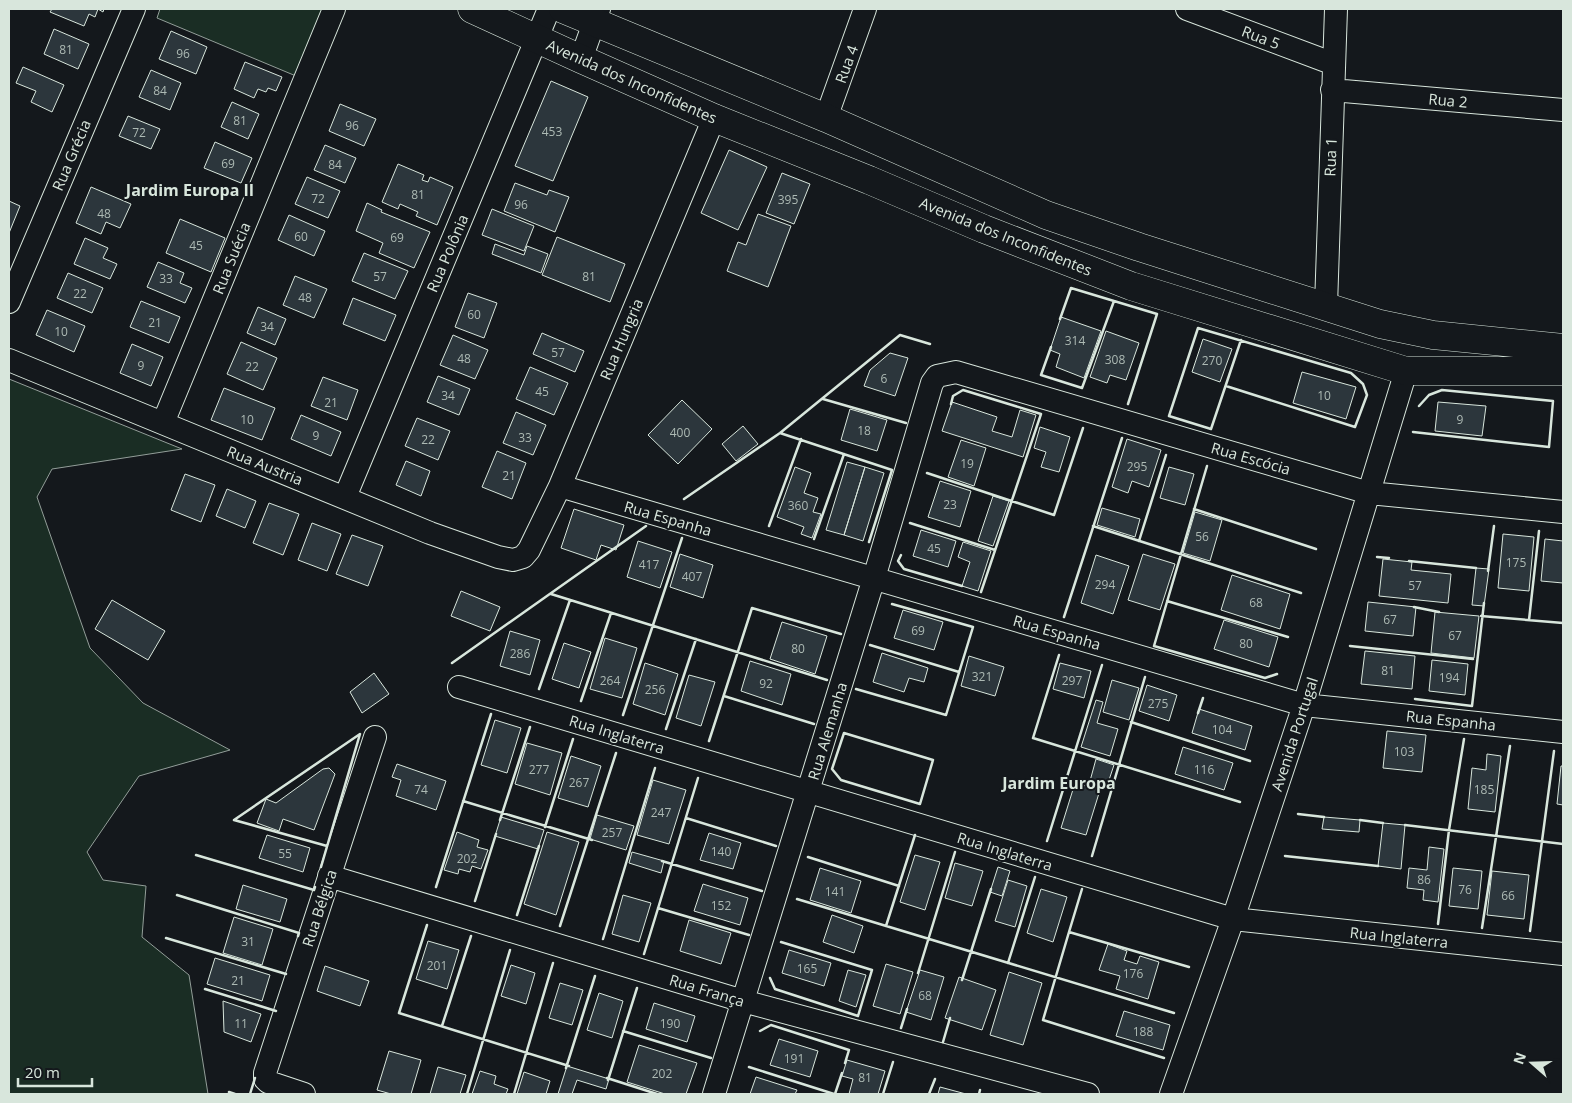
<svg xmlns="http://www.w3.org/2000/svg" width="1572" height="1103" font-family="'Open Sans',sans-serif">
	<style>
		.green { fill: #1a2d24; stroke: #939e99 }
		.building { fill: #2c363c; stroke: #d8e6dc }
		.lines { fill: none; stroke-linecap: round; stroke-linejoin: round }
		.minor-casing { stroke: #d8e6dc; stroke-width: 24 }
		.tertiary-casing { stroke: #d8e6dc; stroke-width: 29 }
		.minor { stroke: #14181c; stroke-width: 22 }
		.tertiary { stroke: #14181c; stroke-width: 28 }
		.wall { stroke: #d8e6dc; stroke-width: 2.5 }
		.labels { text-anchor: middle; dominant-baseline: central; stroke-width: 4; stroke-linejoin: round; paint-order: stroke }
		.number-label { font-size: 12px; fill: #adbab4 }
		.street-label { font-size: 15px; fill: #d8e6dc; stroke: #14181c }
		.neighbourhood-label { font-size: 16px; font-weight: bold; fill: #d8e6dc; stroke: #14181c }
	</style>
	<rect width="100%" height="100%" fill="#14181c"/>
	<path class="green" d="M160 9H324L296 76 157 18Z
		M9 379 182 449 52 469 37 497 90 648 143 703 230 750 139 776 87 852 103 880 146 886 142 937 189 975 208 1094H9Z"/>
	<path class="building" d="M52 9H104L103 12 98 9 95 17 89 14 84 26 50 12Z
		M54 29 89 44 78 69 44 54Z
		M171 31 207 47 196 74 159 59Z
		M245 62 282 77 276 91 268 88 266 92 258 89 254 98 234 89Z
		M23 67 64 85 52 112 31 102 36 91 16 83Z
		M151 70 181 83 170 110 139 97Z
		M551 81 588 97 553 181 515 166Z
		M232 102 259 114 248 139 221 127Z
		M340 104 376 119 364 146 329 131Z
		M128 116 160 129 151 149 119 136Z
		M215 142 252 158 241 183 204 168Z
		M325 145 356 158 345 183 314 170Z
		M729 150 767 167 738 230 701 213Z
		M398 164 424 175 422 180 428 182 430 177 453 187 437 225 416 216 418 212 400 204 398 209 382 202Z
		M782 173 810 184 794 224 766 213Z
		M307 177 340 191 328 218 295 204Z
		M515 183 547 195 549 190 569 197 555 232 504 211Z
		M91 187 131 204 120 228 106 222 101 234 76 223Z
		M9 201 20 206 9 233Z
		M367 203 382 210 381 212 430 232 414 268 379 253 383 243 356 231Z
		M492 209 534 226 524 251 482 235Z
		M758 214 791 226 768 287 727 271 738 242 746 245Z
		M289 215 325 231 314 256 278 240Z
		M180 219 225 238 211 272 166 253Z
		M557 237 625 264 610 302 542 275Z
		M85 238 108 248 103 258 117 264 110 279 74 264Z
		M495 244 524 255 527 246 548 254 541 273 492 254Z
		M364 253 408 271 395 299 352 281Z
		M158 262 184 273 180 283 192 288 185 303 147 287Z
		M68 273 103 288 92 313 57 298Z
		M295 276 327 289 314 318 283 305Z
		M468 293 497 303 484 338 455 327Z
		M353 298 396 315 385 341 343 324Z
		M141 301 180 317 169 343 130 327Z
		M258 307 286 319 275 345 247 333Z
		M47 310 85 326 74 352 36 335Z
		M1061 317 1101 331 1084 378 1056 367 1060 354 1050 350Z
		M1106 331 1139 343 1126 380 1110 375 1107 383 1090 377Z
		M542 333 584 351 575 372 533 354Z
		M453 335 488 350 475 379 440 365Z
		M1203 339 1232 349 1220 382 1192 372Z
		M241 342 277 358 263 390 227 374Z
		M132 344 163 357 151 386 120 373Z
		M890 353 908 358 895 396 864 386 870 370Z
		M530 367 568 383 554 415 516 399Z
		M1302 372 1356 387 1346 419 1293 403Z
		M438 376 470 389 459 415 427 402Z
		M323 377 358 390 347 420 311 406Z
		M224 388 275 408 262 440 211 420Z
		M682 400 712 429 678 464 648 435Z
		M952 402 997 417 992 431 1012 437 1020 410 1036 415 1023 457 942 431Z
		M1438 402 1486 406 1482 436 1435 431Z
		M850 409 887 420 877 451 841 440Z
		M516 412 546 425 533 455 503 443Z
		M301 415 341 432 331 456 291 439Z
		M417 418 450 431 438 460 405 446Z
		M743 426 758 444 736 461 722 444Z
		M1040 427 1070 437 1059 472 1041 467 1046 452 1034 448Z
		M1127 439 1161 450 1149 487 1132 481 1128 493 1112 487Z
		M961 440 986 448 974 486 948 477Z
		M497 451 526 463 512 499 482 487Z
		M406 461 430 471 421 496 396 485Z
		M847 462 865 467 844 535 826 530Z
		M795 467 811 473 804 493 818 498 813 512 821 514 812 538 801 534 804 527 777 517Z
		M865 467 884 473 863 541 844 535Z
		M1169 467 1194 474 1185 505 1160 498Z
		M185 474 215 485 201 522 171 510Z
		M940 481 971 491 960 527 928 517Z
		M227 489 256 501 245 528 216 516Z
		M993 496 1009 501 993 546 978 541Z
		M269 503 299 514 283 555 253 543Z
		M1102 508 1140 519 1135 537 1097 525Z
		M574 509 624 525 616 550 601 545 596 560 561 548Z
		M1195 512 1222 520 1210 561 1183 553Z
		M312 523 341 534 327 571 298 560Z
		M921 530 956 541 948 567 913 556Z
		M1503 534 1534 537 1529 591 1498 588Z
		M352 535 383 546 368 586 336 574Z
		M1545 539 1563 541V583L1541 581Z
		M638 541 672 552 660 588 627 577Z
		M963 542 991 551 978 591 962 586 970 562 958 557Z
		M680 554 713 565 703 598 670 587Z
		M1143 554 1175 564 1160 610 1128 600Z
		M1096 555 1129 566 1113 614 1081 603Z
		M1383 559 1412 562 1411 570 1451 574 1448 603 1379 596Z
		M1476 568 1489 569 1484 606 1472 605Z
		M1232 575 1290 594 1280 629 1221 610Z
		M461 591 500 607 490 631 451 616Z
		M112 600 165 631 148 660 95 629Z
		M1368 602 1416 607 1413 636 1365 631Z
		M903 610 943 622 934 650 894 638Z
		M1435 612 1479 616 1474 658 1431 653Z
		M1224 620 1278 637 1269 667 1214 649Z
		M782 622 827 636 815 674 770 659Z
		M510 631 540 640 530 675 500 666Z
		M605 638 637 648 622 698 590 689Z
		M564 643 591 652 579 688 552 679Z
		M1365 651 1415 656 1412 689 1361 684Z
		M882 653 928 668 924 682 909 678 904 692 873 682Z
		M969 656 1004 667 995 696 961 686Z
		M1432 660 1468 664 1465 695 1429 691Z
		M750 661 791 674 782 705 741 691Z
		M645 663 678 674 665 715 633 704Z
		M1060 663 1091 671 1084 698 1053 689Z
		M374 673 389 694 362 713 350 692Z
		M689 675 715 682 701 726 676 718Z
		M1112 680 1139 688 1129 720 1103 712Z
		M1147 685 1177 695 1169 721 1139 711Z
		M1096 700 1103 702 1097 723 1118 729 1110 756 1081 747Z
		M1199 709 1252 726 1245 750 1192 733Z
		M495 720 521 728 507 773 481 765Z
		M1387 731 1426 735 1422 772 1383 768Z
		M527 743 562 753 550 795 515 784Z
		M1183 747 1233 763 1224 790 1175 774Z
		M1487 754 1501 756 1495 812 1468 809 1472 768 1486 770Z
		M571 756 601 766 588 807 558 798Z
		M1096 759 1114 765 1107 786 1090 781Z
		M397 764 446 781 436 810 396 796 401 780 392 777Z
		M1561 766H1563V805L1557 804Z
		M329 768 335 774 314 830 283 819 279 831 257 823 266 799 276 803 323 769Z
		M653 780 686 790 669 844 637 835Z
		M1075 783 1100 790 1086 835 1061 828Z
		M597 815 634 826 626 850 590 839Z
		M501 817 544 830 538 849 495 836Z
		M1324 817 1360 820 1359 832 1322 829Z
		M1383 823 1405 825 1401 869 1378 866Z
		M457 832 479 840 477 847 488 850 481 869 472 866 470 872 459 869 458 874 444 870Z
		M547 832 579 842 556 915 524 904Z
		M709 833 741 843 733 869 700 860Z
		M267 835 310 848 303 872 259 858Z
		M1429 847 1444 849 1438 902 1423 900 1424 890 1407 888 1409 868 1427 870Z
		M632 852 664 861 661 873 629 863Z
		M915 855 940 862 925 910 900 902Z
		M955 863 983 871 972 906 945 898Z
		M998 867 1010 871 1002 896 990 892Z
		M820 868 861 881 851 913 810 900Z
		M1453 868 1482 871 1478 909 1449 906Z
		M1492 871 1529 875 1524 919 1487 915Z
		M1008 880 1027 886 1015 927 995 921Z
		M703 884 748 898 740 925 694 911Z
		M243 885 287 899 280 922 236 909Z
		M1041 889 1067 897 1053 942 1027 933Z
		M623 895 651 903 639 942 612 934Z
		M832 915 863 926 854 953 823 942Z
		M234 917 273 929 262 965 223 953Z
		M689 920 731 933 721 964 680 951Z
		M428 941 459 950 447 989 416 979Z
		M1108 944 1127 951 1124 960 1137 964 1140 956 1159 962 1148 999 1116 989 1120 976 1099 970Z
		M789 950 831 963 824 986 782 973Z
		M215 958 270 975 262 1001 207 984Z
		M886 964 913 972 900 1014 873 1006Z
		M511 965 535 973 526 1004 501 996Z
		M325 966 369 981 360 1006 317 991Z
		M848 970 866 975 856 1007 839 1001Z
		M920 970 944 977 931 1020 906 1012Z
		M1009 972 1042 983 1023 1045 990 1035Z
		M959 977 996 990 982 1030 945 1018Z
		M560 983 583 990 572 1025 549 1018Z
		M599 993 623 1001 612 1038 587 1030Z
		M223 1001 261 1014 251 1042 224 1032Z
		M654 1003 695 1016 687 1042 646 1029Z
		M1124 1011 1170 1025 1163 1050 1116 1036Z
		M779 1039 818 1051 810 1077 770 1065Z
		M639 1045 697 1063 686 1094H665L627 1082Z
		M389 1051 421 1060 411 1094H391L377 1090Z
		M847 1060 885 1071 878 1094H849L853 1079 842 1076Z
		M567 1066 609 1079 606 1089 577 1080 572 1094H558Z
		M438 1067 466 1075 460 1094H430Z
		M480 1071 496 1076 494 1084 508 1089 506 1094H472Z
		M524 1072 550 1081 546 1094H517Z
		M756 1077 797 1090 795 1094H750Z
		M940 1087 966 1094H938Z"/>
	<g class="lines">
		<defs>
			<path id="minor" d="M1187 9 1334 64
				M581 59 599 9
				M1332 90 1563 110
				M826 118 865 9
				M9 302 134 9
				M1326 306 1336 9
				M9 360 430 533 498 557 513 560 523 557 529 550 560 486 714 118
				M163 423 334 9
				M560 486 1304 705 1563 732
				M345 497 549 9
				M459 687 1233 919 1563 954
				M329 876 743 1001 1088 1094
				M304 1094 268 1082 265 1079V1073L375 737
				M714 1094 874 578 932 383 937 376 956 372 1369 493 1563 512
				M1171 1094 1233 919 1304 705 1406 371"/>
			<path id="tertiary" d="M472 9 581 59 714 118 869 180 984 229 1131 286 1406 371H1563
				M563 9 826 118 1046 215 1139 247 1380 324 1433 335 1563 348"/>
		</defs>
		<use href="#minor" class="minor-casing"/>
		<use href="#tertiary" class="tertiary-casing"/>
		<use href="#minor" class="minor"/>
		<use href="#tertiary" class="tertiary"/>
		<path class="wall" d="M1060 319 1071 288 1157 314 1128 404
			M1051 347 1041 375 1082 388 1114 301
			M1226 386 1355 427 1367 395 1363 384 1351 373 1198 328 1169 416 1211 429 1241 340
			M823 399 906 423
			M951 404 953 396 963 390 1041 414 981 592
			M1413 432 1549 447 1553 401 1442 390 1429 395 1419 406
			M780 433 892 470 869 542
			M1207 466 1154 646 1265 678 1277 674
			M927 473 1054 515 1083 428
			M684 499 780 433 900 335 930 344
			M1194 509 1316 549
			M910 523 995 550
			M769 526 801 439
			M1093 526 1301 593
			M814 539 844 454
			M1139 541 1166 455
			M901 555 898 561 904 569 962 586
			M1377 557 1389 558
			M1409 561 1476 568
			M1488 571 1494 526
			M551 594 827 680
			M1167 601 1288 637
			M1414 607 1439 612
			M1481 616 1563 623
			M1064 617 1122 438
			M1529 620 1539 531
			M870 645 959 672
			M1350 646 1473 659
			M1059 655 1033 738 1240 802
			M452 663 646 526
			M539 689 570 600
			M856 689 946 715 973 627 892 604
			M724 696 814 724
			M1415 699 1472 706 1484 603
			M581 701 611 613
			M1198 713 1203 698
			M623 715 682 538
			M1131 722 1250 761
			M666 729 696 639
			M844 733 933 760 920 804 841 780 832 769Z
			M709 741 752 608 841 634
			M463 801 592 840
			M1298 814 1324 817
			M686 818 776 846
			M234 820 360 734 321 867
			M234 820 327 846
			M500 820 530 727
			M1360 820 1383 823
			M1405 825 1563 844
			M545 827 573 739
			M1047 841 1102 665
			M196 855 314 890 315 887
			M1092 856 1145 677
			M1285 856 1378 866
			M808 857 899 886
			M662 861 762 891
			M436 887 491 714
			M177 895 299 933 298 936
			M797 899 1174 1013
			M475 901 496 834
			M658 908 749 935
			M517 915 539 846
			M1438 924 1449 830 1464 739
			M427 925 399 1013 569 1066
			M560 926 616 753
			M886 926 915 835
			M1482 928 1510 746
			M1530 931 1554 751
			M1069 932 1082 889
			M166 938 286 974
			M603 939 655 768
			M644 954 698 778
			M1008 963 1035 877
			M918 973 955 852
			M770 978 775 989 858 1016 872 970 781 942
			M962 980 991 889
			M205 989 276 1011
			M442 1026 471 936
			M901 1028 907 1009
			M623 1031 711 1058
			M760 1031 771 1025 849 1050 845 1063
			M943 1042 950 1018
			M1164 1058 1043 1020 1069 932 1189 967
			M749 1067 834 1094
			M566 1068 595 976
			M607 1078 657 1094
			M608 1080 637 988
			M229 1092 235 1094
			M250 1094 255 1078
			M467 1094 510 950
			M514 1094 553 963
			M835 1094 842 1073
			M883 1094 893 1062
			M929 1094 935 1079
			M979 1094 980 1090"/>
	</g>
	<g class="labels">
		<g class="number-label">
			<text x="66" y="49">81</text>
			<text x="183" y="53">96</text>
			<text x="160" y="90">84</text>
			<text x="240" y="120">81</text>
			<text x="352" y="125">96</text>
			<text x="552" y="131">453</text>
			<text x="139" y="132">72</text>
			<text x="228" y="163">69</text>
			<text x="335" y="164">84</text>
			<text x="418" y="194">81</text>
			<text x="318" y="198">72</text>
			<text x="788" y="199">395</text>
			<text x="521" y="204">96</text>
			<text x="104" y="213">48</text>
			<text x="301" y="236">60</text>
			<text x="397" y="237">69</text>
			<text x="196" y="245">45</text>
			<text x="380" y="276">57</text>
			<text x="589" y="276">81</text>
			<text x="166" y="278">33</text>
			<text x="80" y="293">22</text>
			<text x="305" y="297">48</text>
			<text x="474" y="314">60</text>
			<text x="155" y="322">21</text>
			<text x="267" y="326">34</text>
			<text x="61" y="331">10</text>
			<text x="1075" y="340">314</text>
			<text x="558" y="352">57</text>
			<text x="464" y="358">48</text>
			<text x="1115" y="359">308</text>
			<text x="1212" y="360">270</text>
			<text x="141" y="365">9</text>
			<text x="252" y="366">22</text>
			<text x="884" y="378">6</text>
			<text x="542" y="391">45</text>
			<text x="448" y="395">34</text>
			<text x="1324" y="395">10</text>
			<text x="331" y="402">21</text>
			<text x="247" y="419">10</text>
			<text x="1460" y="419">9</text>
			<text x="864" y="430">18</text>
			<text x="680" y="432">400</text>
			<text x="316" y="435">9</text>
			<text x="525" y="437">33</text>
			<text x="428" y="439">22</text>
			<text x="967" y="463">19</text>
			<text x="1137" y="466">295</text>
			<text x="509" y="475">21</text>
			<text x="950" y="504">23</text>
			<text x="798" y="505">360</text>
			<text x="1202" y="536">56</text>
			<text x="934" y="548">45</text>
			<text x="1516" y="562">175</text>
			<text x="649" y="564">417</text>
			<text x="692" y="576">407</text>
			<text x="1105" y="584">294</text>
			<text x="1415" y="585">57</text>
			<text x="1256" y="602">68</text>
			<text x="1390" y="619">67</text>
			<text x="918" y="630">69</text>
			<text x="1455" y="635">67</text>
			<text x="1246" y="643">80</text>
			<text x="798" y="648">80</text>
			<text x="520" y="653">286</text>
			<text x="1388" y="670">81</text>
			<text x="982" y="676">321</text>
			<text x="1449" y="677">194</text>
			<text x="610" y="680">264</text>
			<text x="1072" y="680">297</text>
			<text x="766" y="683">92</text>
			<text x="655" y="689">256</text>
			<text x="1158" y="703">275</text>
			<text x="1222" y="729">104</text>
			<text x="1404" y="751">103</text>
			<text x="539" y="769">277</text>
			<text x="1204" y="769">116</text>
			<text x="579" y="782">267</text>
			<text x="421" y="789">74</text>
			<text x="1484" y="789">185</text>
			<text x="661" y="812">247</text>
			<text x="612" y="832">257</text>
			<text x="721" y="851">140</text>
			<text x="285" y="853">55</text>
			<text x="467" y="858">202</text>
			<text x="1424" y="879">86</text>
			<text x="1465" y="889">76</text>
			<text x="835" y="891">141</text>
			<text x="1508" y="895">66</text>
			<text x="721" y="905">152</text>
			<text x="248" y="941">31</text>
			<text x="437" y="965">201</text>
			<text x="807" y="968">165</text>
			<text x="1133" y="973">176</text>
			<text x="238" y="980">21</text>
			<text x="925" y="995">68</text>
			<text x="241" y="1023">11</text>
			<text x="670" y="1023">190</text>
			<text x="1143" y="1031">188</text>
			<text x="794" y="1058">191</text>
			<text x="662" y="1073">202</text>
			<text x="865" y="1077">81</text>
		</g>
		<g class="street-label">
			<text transform="translate(1261 37) rotate(21)">Rua 5</text>
			<text transform="translate(846 64) rotate(-70)">Rua 4</text>
			<text transform="translate(632 81) rotate(24)">Avenida dos Inconfidentes</text>
			<text transform="translate(1448 100) rotate(5)">Rua 2</text>
			<text transform="translate(71 155) rotate(-67)">Rua Grécia</text>
			<text transform="translate(1330 157) rotate(-88)">Rua 1</text>
			<text transform="translate(1006 236) rotate(22)">Avenida dos Inconfidentes</text>
			<text transform="translate(447 253) rotate(-67)">Rua Polônia</text>
			<text transform="translate(231 258) rotate(-68)">Rua Suécia</text>
			<text transform="translate(621 339) rotate(-67)">Rua Hungria</text>
			<text transform="translate(1251 458) rotate(16)">Rua Escócia</text>
			<text transform="translate(265 465) rotate(22)">Rua Austria</text>
			<text transform="translate(668 518) rotate(16)">Rua Espanha</text>
			<text transform="translate(1057 632) rotate(16)">Rua Espanha</text>
			<text transform="translate(1451 720) rotate(6)">Rua Espanha</text>
			<text transform="translate(827 731) rotate(-73)">Rua Alemanha</text>
			<text transform="translate(617 734) rotate(17)">Rua Inglaterra</text>
			<text transform="translate(1294 734) rotate(-72)">Avenida Portugal</text>
			<text transform="translate(1005 851) rotate(17)">Rua Inglaterra</text>
			<text transform="translate(319 908) rotate(-72)">Rua Bélgica</text>
			<text transform="translate(1399 937) rotate(6)">Rua Inglaterra</text>
			<text transform="translate(707 990) rotate(17)">Rua França</text>
		</g>
		<g class="neighbourhood-label">
			<text x="190" y="190">Jardim Europa II</text>
			<text x="1059" y="783">Jardim Europa</text>
		</g>
	</g>
	<rect width="1572" height="1103" fill="none" stroke="#d8e6dc" stroke-width="20"/>
	<g transform="translate(1532 1063) rotate(290)" stroke="#14181c" stroke-width="4" paint-order="stroke">
	<path d="M0-4L9 19L0 12L-9 19Z" fill="#d8e6dc"/>
	<text y="-8" font-size="14" font-weight="bold" text-anchor="middle" fill="#d8e6dc">N</text>
	</g>
	<path d="M18 1078v8h74v-8" fill="none" stroke="#d8e6dc" stroke-width="2.5"/>
	<text x="25" y="1078" font-size="15" fill="#d8e6dc" stroke="#14181c" stroke-width="4" paint-order="stroke">20 m</text>
</svg>
